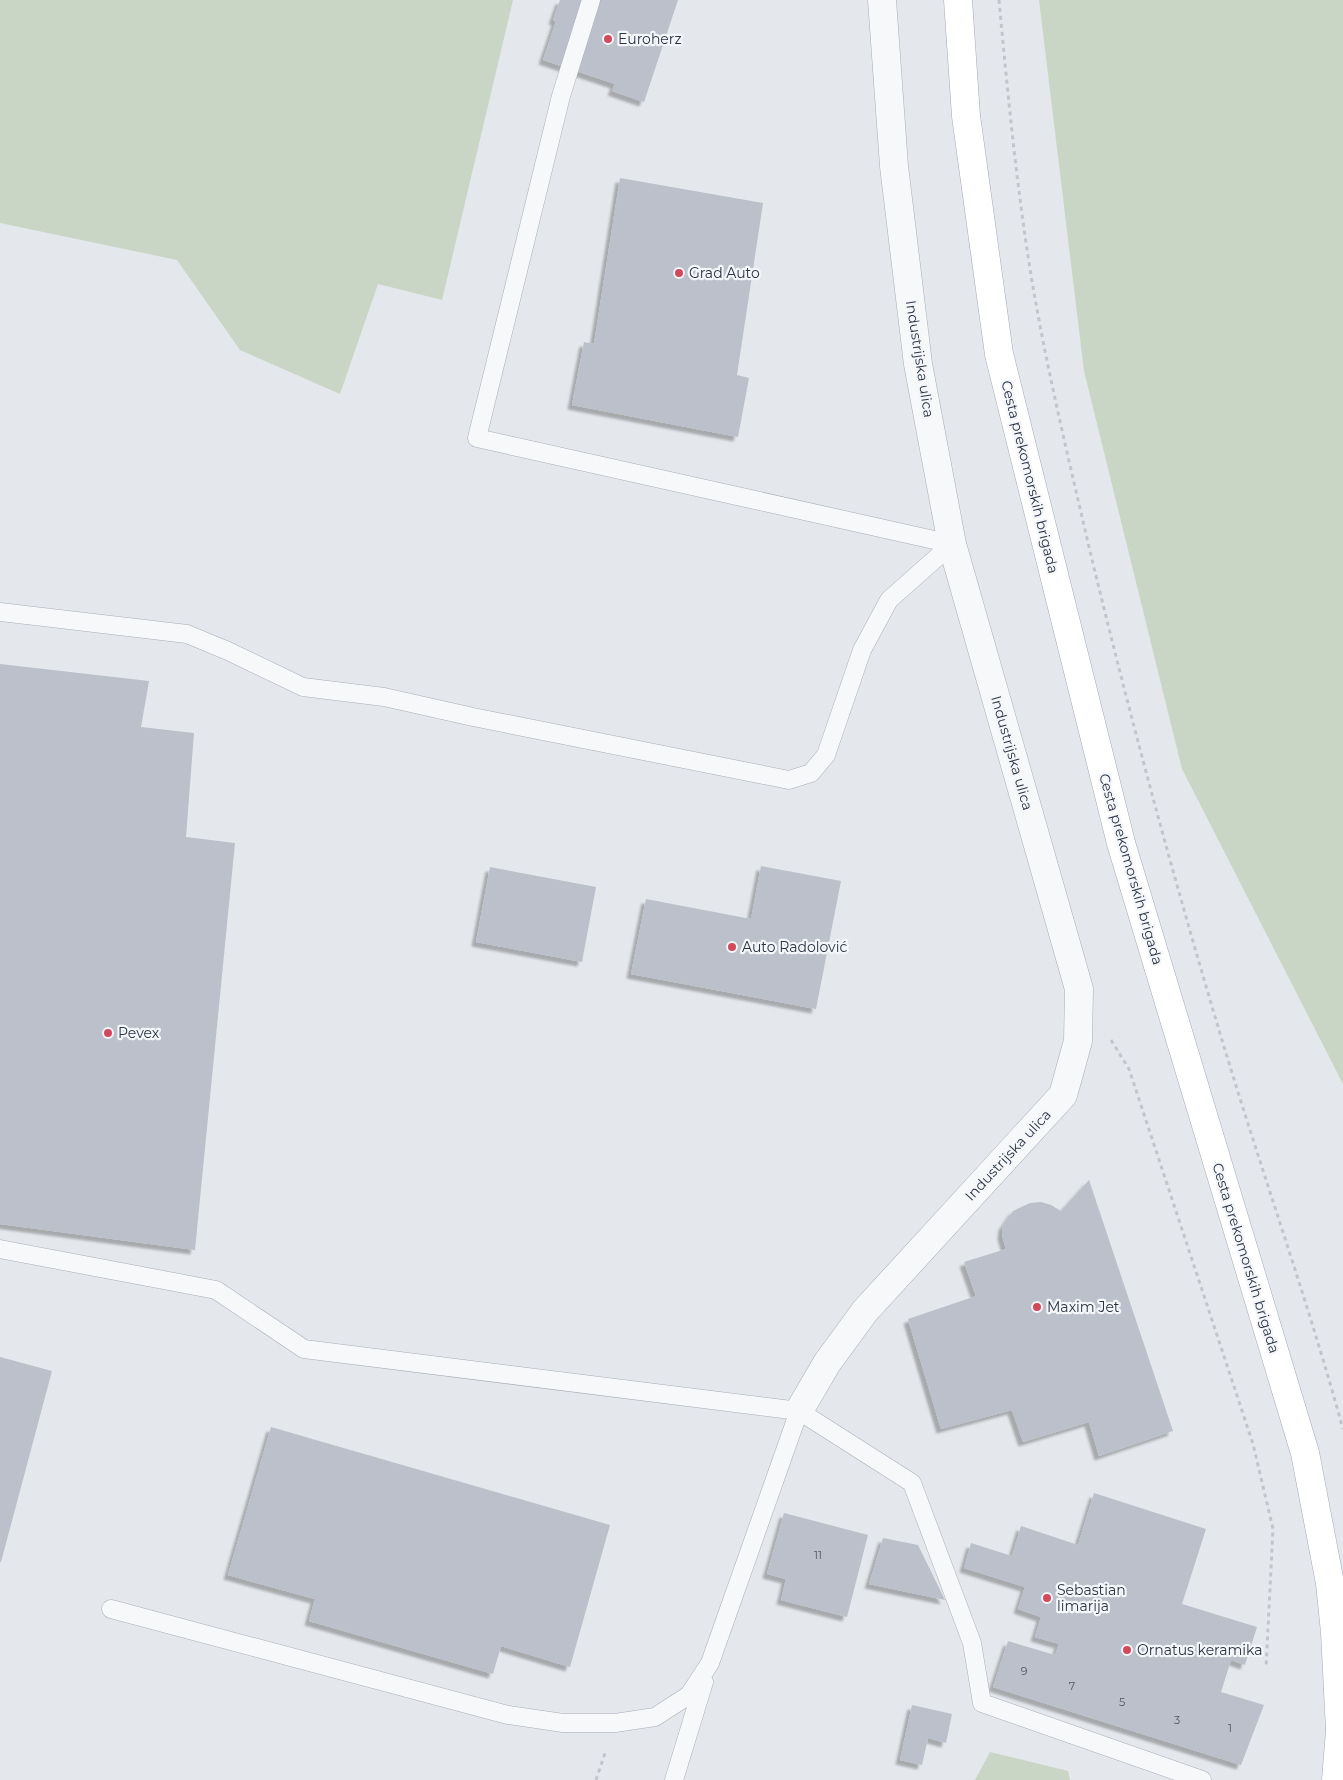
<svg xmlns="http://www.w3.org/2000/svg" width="1343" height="1780" font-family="Montserrat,sans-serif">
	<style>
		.green { fill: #c9d6c5 }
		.building { fill: #bbc0ca; filter: url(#shadow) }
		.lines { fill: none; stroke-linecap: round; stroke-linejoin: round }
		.lane-casing { stroke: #a9aeb7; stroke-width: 19 }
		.street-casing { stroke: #a9aeb7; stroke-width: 29 }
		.primary-casing { stroke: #a3abb8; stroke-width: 29 }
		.path { stroke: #c2c5cb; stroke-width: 3; stroke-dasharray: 4 4; stroke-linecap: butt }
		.lane { stroke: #f7f8fa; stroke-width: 18 }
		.street { stroke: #f7f8fa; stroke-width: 28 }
		.primary { stroke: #fff; stroke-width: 28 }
		.poi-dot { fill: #d1495b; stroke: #f4f6f9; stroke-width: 2 }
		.labels { text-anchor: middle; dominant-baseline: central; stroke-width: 4.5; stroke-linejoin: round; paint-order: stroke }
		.number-label { font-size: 11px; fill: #4f5766 }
		.poi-label { font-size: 14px; fill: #2b3445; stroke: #f4f6f9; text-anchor: start }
		.street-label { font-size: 14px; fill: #2b3445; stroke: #f4f6f9 }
	</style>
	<defs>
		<filter id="shadow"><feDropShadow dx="-4.5" dy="4.5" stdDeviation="1" flood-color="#0004"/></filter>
	</defs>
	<rect width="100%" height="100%" fill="#e4e7ec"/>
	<path class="green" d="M0 0H513L442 300 378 284 340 394 240 350 177 260 0 223Z
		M1039 0H1343V1084L1182 769 1084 371Z
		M990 1752 1068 1771 1070 1780H975Z"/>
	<path class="building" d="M560 0H678L644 102 612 91 615 84 543 60 556 21 553 20Z
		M620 178 763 203 737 375 749 378 738 437 572 405 584 342 594 344Z
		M0 664 149 681 141 727 194 733 186 837 235 843 195 1250 0 1224Z
		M761 866 841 881 816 1009 631 974 646 899 751 919Z
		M490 867 596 887 582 962 476 942Z
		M1089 1180 1173 1431 1099 1456 1089 1422 1023 1442 1012 1410 941 1429 908 1319 976 1296 964 1262 1006 1249 1002 1235 1003 1226 1013 1211 1030 1203 1041 1202 1051 1205 1061 1211Z
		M0 1357 52 1371 1 1562H0Z
		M271 1427 610 1525 570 1667 501 1646 493 1674 309 1621 315 1599 228 1575Z
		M1094 1493 1206 1529 1182 1604 1257 1627 1245 1665 1231 1660 1221 1692 1264 1705 1241 1765 993 1687 1008 1641 1055 1655 1059 1644 1035 1637 1041 1617 1018 1609 1025 1587 964 1568 971 1543 1012 1556 1021 1526 1078 1545Z
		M784 1513 868 1535 847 1617 781 1600 786 1579 767 1574Z
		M883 1538 918 1545 945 1600 869 1584Z
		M912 1705 952 1714 946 1743 928 1738 922 1765 900 1760Z"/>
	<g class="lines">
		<defs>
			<path id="lane" d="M591 0 561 96 477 438 952 544
				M0 612 187 634 228 651 303 687 384 697 473 717 789 780 811 773 826 755 862 650 889 600 952 544
				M0 1249 216 1290 304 1349 799 1411 912 1483 972 1643 982 1703 1202 1780
				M111 1609 508 1715 563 1723H615L655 1717 689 1695 710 1663 799 1411
				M674 1780 704 1682"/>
			<path id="street" d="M799 1411 827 1363 865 1311 1063 1095 1078 1041 1079 989 952 544 918 364 894 166 882 0"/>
			<path id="primary" d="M958 0 966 116 999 354 1121 843 1305 1453 1330 1583 1335 1632 1340 1730 1343 1749
				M1336 1780 1340 1731"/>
		</defs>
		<use href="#lane" class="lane-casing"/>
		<use href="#street" class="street-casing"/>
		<use href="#primary" class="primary-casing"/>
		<path class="path" d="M999 0C1008 96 1017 192 1033 287 1048 374 1069 461 1089 547 1129 713 1173 877 1222 1040 1261 1170 1307 1298 1343 1429
			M1111 1040 1129 1069 1253 1444 1273 1529 1266 1668
			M596 1780 606 1750"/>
		<use href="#lane" class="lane"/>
		<use href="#street" class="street"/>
		<use href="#primary" class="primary"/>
	</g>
	<g class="poi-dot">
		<circle cx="608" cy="39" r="5"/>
		<circle cx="679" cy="273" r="5"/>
		<circle cx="732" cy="947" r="5"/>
		<circle cx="108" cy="1033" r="5"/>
		<circle cx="1037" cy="1307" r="5"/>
		<circle cx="1047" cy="1598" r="5"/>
		<circle cx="1127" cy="1650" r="5"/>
	</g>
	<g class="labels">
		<g class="number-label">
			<text x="818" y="1555">11</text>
			<text x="1024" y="1671">9</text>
			<text x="1072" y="1686">7</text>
			<text x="1122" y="1702">5</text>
			<text x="1177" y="1720">3</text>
			<text x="1230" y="1728">1</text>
		</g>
		<g class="poi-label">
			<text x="618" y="39">Euroherz</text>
			<text x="689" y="273">Grad Auto</text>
			<text x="742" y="947">Auto Radolović</text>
			<text x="118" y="1033">Pevex</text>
			<text x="1047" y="1307">Maxim Jet</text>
			<text x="1057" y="1590">Sebastian<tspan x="1057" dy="16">limarija</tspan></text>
			<text x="1137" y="1650">Ornatus keramika</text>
		</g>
		<g class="street-label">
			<text transform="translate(920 359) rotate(81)">Industrijska ulica</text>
			<text transform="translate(1030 477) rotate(76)">Cesta prekomorskih brigada</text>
			<text transform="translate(1012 753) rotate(74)">Industrijska ulica</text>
			<text transform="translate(1131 869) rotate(74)">Cesta prekomorskih brigada</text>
			<text transform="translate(1008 1155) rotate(-47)">Industrijska ulica</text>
			<text transform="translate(1246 1258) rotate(73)">Cesta prekomorskih brigada</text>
		</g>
	</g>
</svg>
